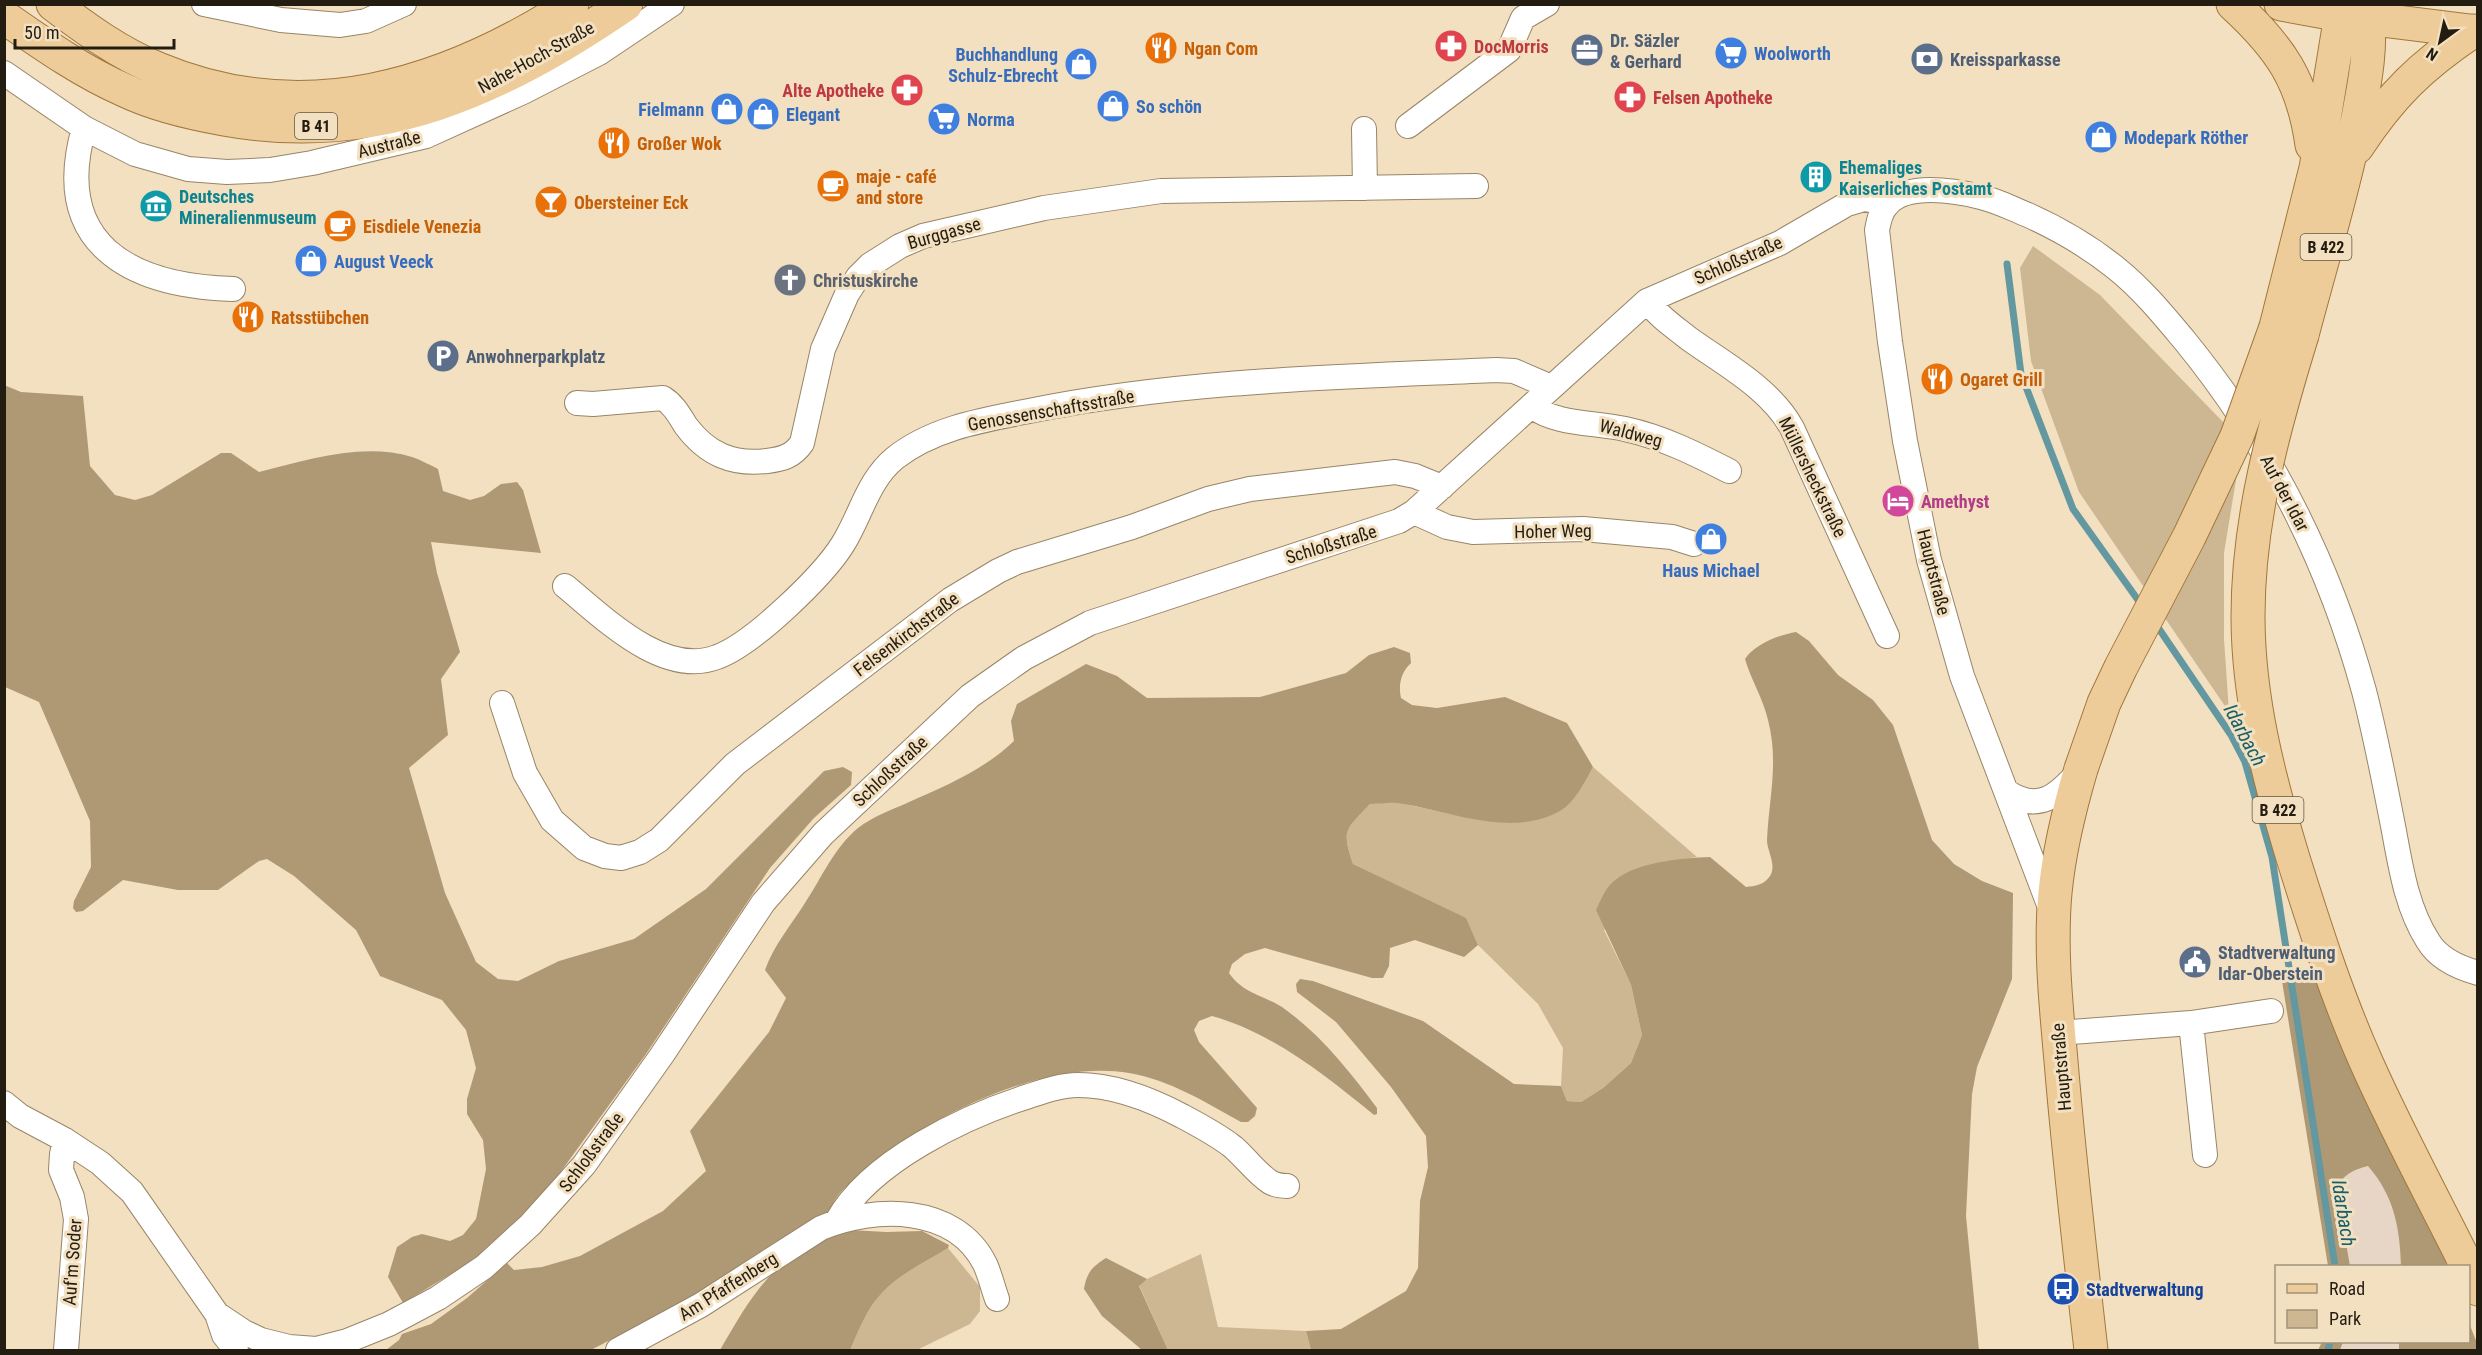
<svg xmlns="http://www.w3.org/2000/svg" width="2482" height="1355" font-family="'Roboto Condensed',sans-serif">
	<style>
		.industrial { fill: #e7d5c5 }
		.green { fill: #cdb792 }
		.forest { fill: #af9974 }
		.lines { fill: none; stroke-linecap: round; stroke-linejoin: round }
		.stream { stroke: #6398a1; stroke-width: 7 }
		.minor-casing { stroke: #978568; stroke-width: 26 }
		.primary-casing { stroke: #a0783d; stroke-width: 35 }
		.minor { stroke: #fff; stroke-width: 24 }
		.primary { stroke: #ec9; stroke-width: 33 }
		.primary-bridge-casing { stroke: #a0783d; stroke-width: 35; stroke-linecap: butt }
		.primary-bridge { stroke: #ec9; stroke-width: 33 }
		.labels { text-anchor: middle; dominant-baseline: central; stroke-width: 6; stroke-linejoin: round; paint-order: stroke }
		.shield { fill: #f3e0c0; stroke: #615745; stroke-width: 1.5 }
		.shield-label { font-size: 16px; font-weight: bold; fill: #231c10 }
		.service-label { font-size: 18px; font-weight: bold; fill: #4e5e75; stroke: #f3e0c0; text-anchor: start }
		.health-label { font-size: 18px; font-weight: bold; fill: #be3a42; stroke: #f3e0c0; text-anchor: start }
		.food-label { font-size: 18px; font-weight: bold; fill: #c56008; stroke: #f3e0c0; text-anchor: start }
		.shop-label { font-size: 18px; font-weight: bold; fill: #366cbe; stroke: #f3e0c0; text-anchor: start }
		.street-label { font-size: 18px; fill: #231c10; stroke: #f3e0c0 }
		.culture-label { font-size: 18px; font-weight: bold; fill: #0d838f; stroke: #f3e0c0; text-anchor: start }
		.worship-label { font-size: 18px; font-weight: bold; fill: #5b616d; stroke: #f3e0c0; text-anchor: start }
		.hotel-label { font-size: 18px; font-weight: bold; fill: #b23c85; stroke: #f3e0c0; text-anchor: start }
		.transit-label { font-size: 18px; font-weight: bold; fill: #164399; stroke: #f3e0c0; text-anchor: start }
		.water-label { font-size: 20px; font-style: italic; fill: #17606a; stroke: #f3e0c0 }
	</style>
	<rect width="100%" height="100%" fill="#f3e0c0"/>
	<path class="industrial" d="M2369 1166 2383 1183 2400 1232 2401 1266H2350L2337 1191 2340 1180 2355 1170Z
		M2343 1342H2399V1350H2340Z"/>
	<path class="green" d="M2033 246 2100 295 2225 424 2237 474 2224 553V639L2229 712 2079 492 2031 361 2020 268Z
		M1593 767 1697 857 1663 862 1604 930 1631 985 1642 1035 1631 1063 1603 1088 1581 1102 1567 1101 1561 1086 1563 1048 1538 1004 1478 945 1466 919 1353 864C1341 829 1346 830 1370 804L1395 802 1480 820 1509 823 1536 820 1582 787Z
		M948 1248 980 1287V1311L970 1324 917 1350H850C859 1331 866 1309 882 1293 899 1274 926 1262 948 1248Z
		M1201 1254 1218 1327 1306 1331 1311 1350H1168L1139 1285 1147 1279Z"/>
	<path class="forest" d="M4 385 21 392 83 396 90 466 115 495 135 500 152 495 221 453H231L259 472C308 460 362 442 412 457 421 460 430 465 438 469L443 491 470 500 484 496 501 484 517 482 523 490 541 553 431 542 437 573 460 652 441 679 448 735 409 768 445 893 476 962 498 979 518 981 559 961 634 939 706 889 824 771 843 767 852 772 851 785 814 818 770 868 646 1054 557 1177 494 1248 403 1303 388 1277 397 1247 412 1237 422 1234 450 1241 463 1235 476 1219 486 1169 483 1140 467 1114V1099L476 1068 466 1030 442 1000 380 976 356 930 294 876 267 859 259 861 218 890H178L123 880 83 911 76 912 73 908 74 901 91 867 90 821 39 702 5 687Z
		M1796 632 1809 641 1838 675 1873 700 1893 725 1932 840 1954 864 1982 881 2013 893 2012 979 1977 1067 1972 1094 1966 1216 1979 1350H1311L1306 1331 1341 1329 1406 1291 1418 1268 1420 1201 1428 1167 1426 1136 1391 1087 1336 1022 1297 992 1296 984 1300 979 1313 981 1423 1021 1514 1084 1561 1086 1567 1101 1581 1102 1603 1088 1631 1063 1642 1035 1631 985 1596 910C1600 902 1604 891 1610 885 1630 862 1682 858 1710 857L1746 887C1755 886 1764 885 1770 876 1777 865 1767 851 1767 840 1769 798 1779 762 1768 720 1763 698 1751 680 1745 659 1755 644 1779 635 1796 632Z
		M1394 647 1410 653 1411 663C1401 672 1398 685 1401 698L1412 705 1437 708 1505 697 1567 723 1593 767C1585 782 1575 802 1560 811 1510 839 1449 810 1397 803 1389 802 1379 804 1370 804 1346 830 1341 829 1353 864L1466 918 1478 945 1464 957 1415 940 1390 948 1389 966 1383 978H1372L1265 948 1245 954 1232 964 1229 973C1244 995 1266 995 1286 1010 1322 1036 1351 1073 1377 1108V1114L1374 1115C1326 1076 1273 1033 1212 1016L1199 1021 1194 1030 1199 1042 1257 1108 1255 1116 1248 1122H1241C1205 1102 1170 1080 1129 1073 1045 1058 926 1117 864 1171 849 1184 836 1193 829 1212L734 1275 591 1350H386L399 1340 402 1334 431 1324 467 1298 507 1263 514 1270 542 1267 580 1256 663 1211 706 1171 690 1131 769 1032 786 998 765 970C774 945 791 925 805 903 822 877 834 848 858 828 872 817 891 810 907 803 945 786 984 770 1014 741L1011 721 1017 704 1086 664 1117 676 1147 698 1260 697 1346 673 1369 655Z
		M2316 973 2451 1262 2448 1266H2401C2400 1228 2394 1196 2368 1166 2353 1170 2341 1175 2337 1191L2350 1266H2328L2281 975Z
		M850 1230 886 1232 922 1231 949 1245 948 1248C926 1262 899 1274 882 1293 866 1309 859 1331 850 1350H720C755 1290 777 1250 850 1230Z
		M1106 1258 1147 1279 1139 1286 1168 1350H1142L1102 1316 1084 1289C1087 1272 1092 1267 1106 1258Z
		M2469 1323 2477 1343V1350H2399V1342H2468Z
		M2322 1342H2343L2340 1350H2318Z"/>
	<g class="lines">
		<path class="stream" d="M2007 264 2021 374 2073 509 2143 607
			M2155 623 2231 735 2245 762 2272 857 2335 1266
			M2328 1350 2330 1342"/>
		<defs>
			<path id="minor" d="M204 4 281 20 340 25 366 21 404 4
				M4 73 84 128 135 154 188 169 227 172 270 170 312 163 426 136 523 92 599 53 672 4
				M1408 126 1509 50 1523 18 1547 4
				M84 128C51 244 130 286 233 289
				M1364 129 1365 188
				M1647 301C1658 316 1673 326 1688 338 1724 364 1770 388 1792 428L1887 636
				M577 403 593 404 663 398C674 405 679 415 686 426 707 454 732 465 767 461 783 459 793 456 802 443L823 349 847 294 858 277 870 265 900 246 923 236 1044 208 1161 191 1476 186
				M1531 406C1557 425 1594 422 1625 429 1662 437 1696 454 1729 471
				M1414 512 1447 527 1473 532 1583 529 1672 537 1694 544
				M565 586C603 617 663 678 717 657 753 644 823 576 843 544 861 515 868 480 895 458 933 428 983 420 1029 411 1182 380 1341 377 1496 370L1514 371 1551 387
				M502 703 525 773 552 820 584 848 605 856 621 858 640 852 659 840 735 764 950 600 998 571 1017 562 1132 527 1208 499 1250 489 1395 472 1415 476 1442 487
				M2006 791C2038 814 2059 795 2080 770
				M2051 910 1962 676 1929 560 1905 441 1890 342 1877 230C1879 221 1880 212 1887 205 1906 182 1956 191 1981 197 1998 201 2013 209 2028 215 2059 229 2090 247 2117 269 2143 290 2164 316 2185 341 2269 444 2329 563 2364 691 2376 737 2385 785 2394 831 2401 869 2407 908 2428 941 2438 958 2460 968 2478 973
				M2191 1023 2205 1155
				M2058 1033 2191 1023 2271 1011
				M4 1103 20 1116 65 1140 100 1163 132 1192 217 1314 244 1332 261 1340 289 1347 316 1349 347 1341 389 1324 438 1298 484 1267 530 1225 584 1165 662 1055 763 903 823 834 970 696 1024 658 1090 623 1399 521 1414 512 1647 301 1780 243 1847 204 1864 199 1888 203
				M65 1140 62 1154 61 1170 72 1197 76 1219 66 1350
				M837 1221C870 1161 966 1116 1029 1096 1044 1091 1061 1085 1078 1085 1115 1085 1150 1099 1182 1116 1199 1125 1218 1135 1233 1147 1246 1158 1256 1173 1270 1182 1275 1185 1280 1186 1287 1186
				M217 1314 224 1335 236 1350
				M618 1350 701 1305 821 1228C874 1206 955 1204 985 1264 990 1275 993 1288 997 1299"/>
			<path id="primary" d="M53 4C86 29 119 53 158 69 304 130 445 86 572 4
				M2233 4C2281 48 2303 81 2312 145
				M2281 4 2341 15 2478 32
				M4 17C43 44 81 71 124 90 155 105 190 113 224 119 379 147 500 90 626 4
				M2357 147C2391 95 2421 66 2473 31
				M2276 327 2316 168 2341 15 2347 4
				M2302 335C2321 263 2343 191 2358 118 2365 82 2373 41 2366 4
				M2081 769C2069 810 2059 850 2055 893 2050 949 2056 1005 2061 1061 2069 1158 2080 1254 2091 1350
				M2468 1269 2478 1289"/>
		</defs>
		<use href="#minor" class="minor-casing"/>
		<use href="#primary" class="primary-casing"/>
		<use href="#minor" class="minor"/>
		<use href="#primary" class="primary"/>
		<defs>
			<path id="primary-bridge" d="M2302 335C2274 426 2248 519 2248 616 2248 699 2269 779 2293 858 2315 928 2337 997 2367 1064 2396 1129 2430 1192 2462 1256
				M2081 769 2104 703 2121 667 2189 537 2237 436 2276 327"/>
		</defs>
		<use href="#primary-bridge" class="primary-bridge-casing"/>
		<use href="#primary-bridge" class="primary-bridge"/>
	</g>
	<defs>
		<symbol id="pharmacy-disc" viewBox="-11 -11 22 22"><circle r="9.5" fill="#e0444e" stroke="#f3e0c0"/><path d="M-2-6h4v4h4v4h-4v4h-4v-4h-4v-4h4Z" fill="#fff"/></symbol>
		<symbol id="restaurant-disc" viewBox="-11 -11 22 22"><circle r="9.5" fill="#e8710a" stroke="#f3e0c0"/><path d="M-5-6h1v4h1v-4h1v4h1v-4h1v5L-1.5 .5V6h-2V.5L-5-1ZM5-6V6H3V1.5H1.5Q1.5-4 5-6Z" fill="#fff"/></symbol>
		<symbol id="office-disc" viewBox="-11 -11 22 22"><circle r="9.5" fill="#5c6f8a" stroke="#f3e0c0"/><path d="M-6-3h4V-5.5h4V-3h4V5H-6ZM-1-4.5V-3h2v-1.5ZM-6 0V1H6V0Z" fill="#fff"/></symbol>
		<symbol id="supermarket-disc" viewBox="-11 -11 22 22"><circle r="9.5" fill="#3f7fe0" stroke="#f3e0c0"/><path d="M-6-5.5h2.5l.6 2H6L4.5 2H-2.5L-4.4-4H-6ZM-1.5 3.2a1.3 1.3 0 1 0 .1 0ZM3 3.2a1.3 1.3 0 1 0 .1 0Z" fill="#fff"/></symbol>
		<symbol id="bank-disc" viewBox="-11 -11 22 22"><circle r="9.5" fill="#5c6f8a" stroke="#f3e0c0"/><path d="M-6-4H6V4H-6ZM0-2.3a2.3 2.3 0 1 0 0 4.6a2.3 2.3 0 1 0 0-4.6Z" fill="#fff"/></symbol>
		<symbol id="shop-disc" viewBox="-11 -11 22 22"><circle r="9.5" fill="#3f7fe0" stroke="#f3e0c0"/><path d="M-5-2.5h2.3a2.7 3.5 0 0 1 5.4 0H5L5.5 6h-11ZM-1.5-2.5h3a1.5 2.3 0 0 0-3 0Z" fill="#fff"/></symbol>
		<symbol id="building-disc" viewBox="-11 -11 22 22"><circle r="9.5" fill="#0f9aa8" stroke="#f3e0c0"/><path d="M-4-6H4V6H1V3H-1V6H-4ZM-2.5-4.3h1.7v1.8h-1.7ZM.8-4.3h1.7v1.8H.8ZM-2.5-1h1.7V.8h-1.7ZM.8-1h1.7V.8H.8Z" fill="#fff"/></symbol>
		<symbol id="cafe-disc" viewBox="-11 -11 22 22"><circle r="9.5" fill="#e8710a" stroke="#f3e0c0"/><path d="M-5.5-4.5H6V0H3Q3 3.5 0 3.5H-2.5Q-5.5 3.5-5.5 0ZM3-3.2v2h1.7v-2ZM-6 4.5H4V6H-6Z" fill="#fff"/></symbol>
		<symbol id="bar-disc" viewBox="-11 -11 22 22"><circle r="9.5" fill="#e8710a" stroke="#f3e0c0"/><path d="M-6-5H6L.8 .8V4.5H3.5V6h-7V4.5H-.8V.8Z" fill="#fff"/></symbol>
		<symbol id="museum-disc" viewBox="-11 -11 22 22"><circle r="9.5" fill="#0f9aa8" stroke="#f3e0c0"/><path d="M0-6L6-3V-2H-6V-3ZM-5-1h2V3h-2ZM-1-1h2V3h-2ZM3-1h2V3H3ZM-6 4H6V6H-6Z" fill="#fff"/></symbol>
		<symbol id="church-disc" viewBox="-11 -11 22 22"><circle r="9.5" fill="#6b7280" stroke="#f3e0c0"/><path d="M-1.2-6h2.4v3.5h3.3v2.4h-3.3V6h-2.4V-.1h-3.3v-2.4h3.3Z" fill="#fff"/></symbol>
		<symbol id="parking-disc" viewBox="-11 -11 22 22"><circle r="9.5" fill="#5c6f8a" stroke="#f3e0c0"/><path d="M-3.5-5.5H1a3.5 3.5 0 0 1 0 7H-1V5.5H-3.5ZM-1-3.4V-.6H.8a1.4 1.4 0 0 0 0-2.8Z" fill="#fff"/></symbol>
		<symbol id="hotel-disc" viewBox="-11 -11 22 22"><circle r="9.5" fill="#d1479c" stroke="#f3e0c0"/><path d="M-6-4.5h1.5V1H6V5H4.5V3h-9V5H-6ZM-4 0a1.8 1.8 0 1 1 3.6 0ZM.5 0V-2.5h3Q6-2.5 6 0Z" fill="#fff"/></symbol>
		<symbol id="civic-disc" viewBox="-11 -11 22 22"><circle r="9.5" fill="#5c6f8a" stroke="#f3e0c0"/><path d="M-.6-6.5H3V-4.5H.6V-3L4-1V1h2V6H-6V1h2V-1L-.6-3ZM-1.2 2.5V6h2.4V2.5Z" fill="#fff"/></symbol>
		<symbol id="bus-disc" viewBox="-11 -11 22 22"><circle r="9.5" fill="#1a4fb4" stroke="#f3e0c0"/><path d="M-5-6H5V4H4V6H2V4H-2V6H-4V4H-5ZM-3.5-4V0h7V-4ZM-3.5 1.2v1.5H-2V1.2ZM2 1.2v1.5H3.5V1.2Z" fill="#fff"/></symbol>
	</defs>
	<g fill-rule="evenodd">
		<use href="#pharmacy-disc" x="1432" y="27" width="38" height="38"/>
		<use href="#restaurant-disc" x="1142" y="29" width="38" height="38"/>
		<use href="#office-disc" x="1568" y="31" width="38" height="38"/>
		<use href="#supermarket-disc" x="1712" y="34" width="38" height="38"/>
		<use href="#bank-disc" x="1908" y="40" width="38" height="38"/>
		<use href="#shop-disc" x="1062" y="45" width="38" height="38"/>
		<use href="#pharmacy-disc" x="888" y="71" width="38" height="38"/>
		<use href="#pharmacy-disc" x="1611" y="78" width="38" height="38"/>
		<use href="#shop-disc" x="1094" y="87" width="38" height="38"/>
		<use href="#shop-disc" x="708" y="90" width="38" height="38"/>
		<use href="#shop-disc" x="744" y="95" width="38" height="38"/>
		<use href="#supermarket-disc" x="925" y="100" width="38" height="38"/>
		<use href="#shop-disc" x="2082" y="118" width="38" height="38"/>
		<use href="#restaurant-disc" x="595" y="124" width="38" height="38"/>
		<use href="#building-disc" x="1797" y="158" width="38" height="38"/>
		<use href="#cafe-disc" x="814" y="167" width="38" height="38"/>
		<use href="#bar-disc" x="532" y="183" width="38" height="38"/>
		<use href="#museum-disc" x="137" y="187" width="38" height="38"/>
		<use href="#cafe-disc" x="321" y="207" width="38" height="38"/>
		<use href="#shop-disc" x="292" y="242" width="38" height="38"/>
		<use href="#church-disc" x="771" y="261" width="38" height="38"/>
		<use href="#restaurant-disc" x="229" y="298" width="38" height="38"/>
		<use href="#parking-disc" x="424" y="337" width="38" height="38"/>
		<use href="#restaurant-disc" x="1918" y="360" width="38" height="38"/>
		<use href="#hotel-disc" x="1879" y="482" width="38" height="38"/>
		<use href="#shop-disc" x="1692" y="520" width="38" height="38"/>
		<use href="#civic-disc" x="2176" y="943" width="38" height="38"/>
		<use href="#bus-disc" x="2044" y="1270" width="38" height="38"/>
	</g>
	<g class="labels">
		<g class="shield">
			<rect x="295" y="113" width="42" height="26" rx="4.5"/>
			<rect x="2300.5" y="234" width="51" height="26" rx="4.5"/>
			<rect x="2252.5" y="797" width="51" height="26" rx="4.5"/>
		</g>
		<g class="shield-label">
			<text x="316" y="126">B 41</text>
			<text x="2326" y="247">B 422</text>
			<text x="2278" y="810">B 422</text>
		</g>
		<g class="service-label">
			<text x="1610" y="40">Dr. Säzler<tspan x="1610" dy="21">&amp; Gerhard</tspan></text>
			<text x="1950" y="59">Kreissparkasse</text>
			<text x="466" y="356">Anwohnerparkplatz</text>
			<text x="2218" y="952">Stadtverwaltung<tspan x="2218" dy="21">Idar-Oberstein</tspan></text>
		</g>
		<g class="health-label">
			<text x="1474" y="46">DocMorris</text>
			<text x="884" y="90" text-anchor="end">Alte Apotheke</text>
			<text x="1653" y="97">Felsen Apotheke</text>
		</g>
		<g class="food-label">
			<text x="1184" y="48">Ngan Com</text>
			<text x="637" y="143">Großer Wok</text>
			<text x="856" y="176">maje - café<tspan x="856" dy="21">and store</tspan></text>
			<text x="574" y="202">Obersteiner Eck</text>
			<text x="363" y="226">Eisdiele Venezia</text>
			<text x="271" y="317">Ratsstübchen</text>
			<text x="1960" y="379">Ogaret Grill</text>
		</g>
		<g class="shop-label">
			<text x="1754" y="53">Woolworth</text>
			<text x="1058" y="54" text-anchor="end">Buchhandlung<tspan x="1058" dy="21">Schulz-Ebrecht</tspan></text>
			<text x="1136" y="106">So schön</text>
			<text x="704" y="109" text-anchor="end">Fielmann</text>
			<text x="786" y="114">Elegant</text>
			<text x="967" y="119">Norma</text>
			<text x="2124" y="137">Modepark Röther</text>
			<text x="334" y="261">August Veeck</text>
			<text x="1711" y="570" text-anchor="middle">Haus Michael</text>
		</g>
		<g class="street-label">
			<text transform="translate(536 57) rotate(-29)">Nahe-Hoch-Straße</text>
			<text transform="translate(389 144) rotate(-14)">Austraße</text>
			<text transform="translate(944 233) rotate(-16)">Burggasse</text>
			<text transform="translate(1738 260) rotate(-24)">Schloßstraße</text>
			<text transform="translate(1051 410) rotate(-10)">Genossenschaftsstraße</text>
			<text transform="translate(1631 433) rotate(15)">Waldweg</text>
			<text transform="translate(1813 477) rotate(64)">Müllersheckstraße</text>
			<text transform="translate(2285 493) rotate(62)">Auf der Idar</text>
			<text transform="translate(1553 531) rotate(-1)">Hoher Weg</text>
			<text transform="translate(1331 544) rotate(-17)">Schloßstraße</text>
			<text transform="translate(1934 572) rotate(76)">Hauptstraße</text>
			<text transform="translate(906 634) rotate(-37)">Felsenkirchstraße</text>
			<text transform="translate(890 771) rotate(-43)">Schloßstraße</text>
			<text transform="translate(2061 1067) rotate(-95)">Hauptstraße</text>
			<text transform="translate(591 1152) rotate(-53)">Schloßstraße</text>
			<text transform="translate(72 1262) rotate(-86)">Auf'm Soder</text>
			<text transform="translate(728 1286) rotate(-32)">Am Pfaffenberg</text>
		</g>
		<g class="culture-label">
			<text x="1839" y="167">Ehemaliges<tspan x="1839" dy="21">Kaiserliches Postamt</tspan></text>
			<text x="179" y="196">Deutsches<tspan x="179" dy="21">Mineralienmuseum</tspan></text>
		</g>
		<g class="worship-label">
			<text x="813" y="280">Christuskirche</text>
		</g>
		<g class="hotel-label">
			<text x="1921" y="501">Amethyst</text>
		</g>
		<g class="transit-label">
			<text x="2086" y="1289">Stadtverwaltung</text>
		</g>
		<g class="water-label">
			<text transform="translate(2245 735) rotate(62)">Idarbach</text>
			<text transform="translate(2344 1213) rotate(81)">Idarbach</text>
		</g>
	</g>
	<rect width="2482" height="1355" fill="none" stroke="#231c10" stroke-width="12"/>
	<rect x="2275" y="1265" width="195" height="78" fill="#f3e0c0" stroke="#a0927a" stroke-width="1.5"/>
	<rect x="2287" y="1284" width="30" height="9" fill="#eecc99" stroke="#a0927a" stroke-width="1.5"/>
	<text x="2329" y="1295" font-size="18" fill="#231c10">Road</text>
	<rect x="2287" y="1310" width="30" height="18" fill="#cdb792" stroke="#a0927a" stroke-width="1.5"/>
	<text x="2329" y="1325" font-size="18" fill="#231c10">Park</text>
	<g transform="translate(2440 42) rotate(213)" stroke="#f3e0c0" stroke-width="4.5" paint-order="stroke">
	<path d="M0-4.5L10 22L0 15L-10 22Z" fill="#231c10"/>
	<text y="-9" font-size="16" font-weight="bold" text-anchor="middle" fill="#231c10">N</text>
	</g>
	<path d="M15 39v9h159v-9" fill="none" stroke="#231c10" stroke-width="3"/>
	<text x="24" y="39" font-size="18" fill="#231c10" stroke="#f3e0c0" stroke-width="4.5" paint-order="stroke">50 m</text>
</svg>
